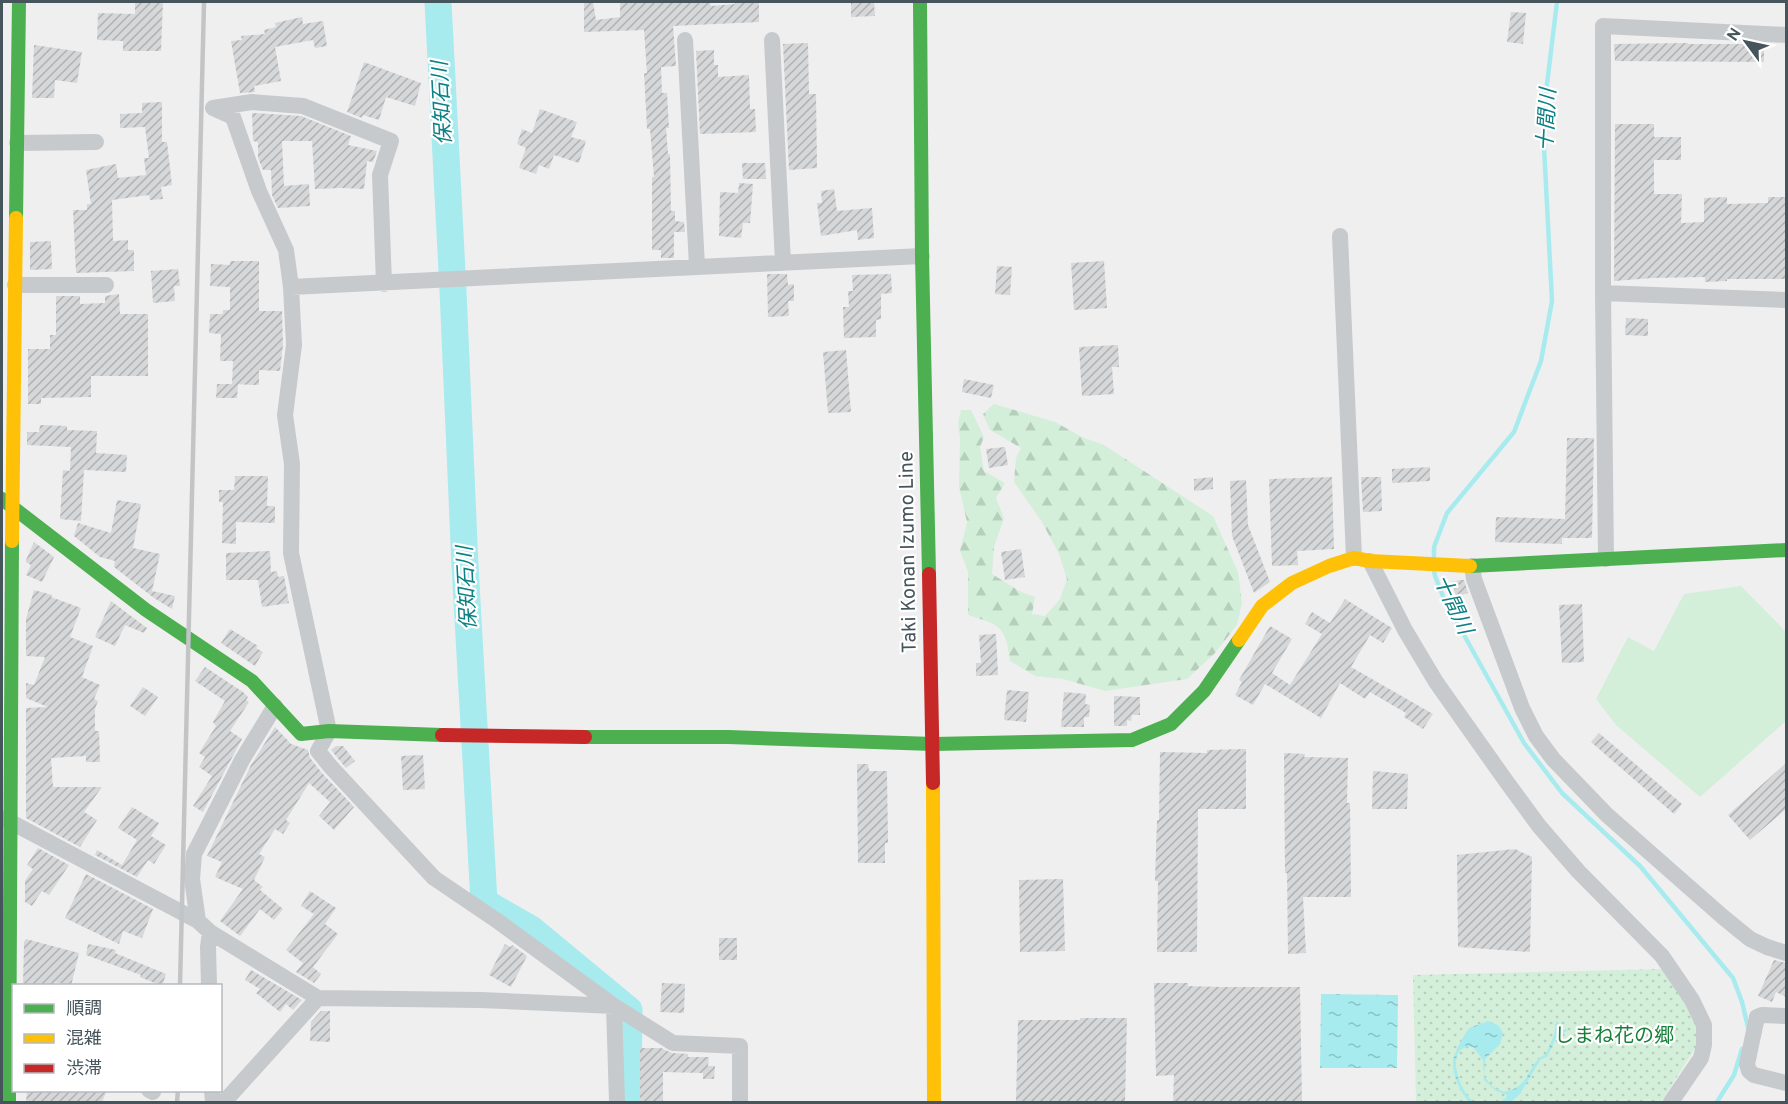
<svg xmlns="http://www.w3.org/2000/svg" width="1788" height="1104" font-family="Overpass,'Noto Sans JP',sans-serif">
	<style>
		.grass { fill: #d3efd9 }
		.forest { fill: url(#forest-firs) }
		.park { fill: url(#park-dots) }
		.water { fill: url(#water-ripples) }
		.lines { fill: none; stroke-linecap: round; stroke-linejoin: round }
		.stream { stroke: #a7ebee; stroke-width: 4.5 }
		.river { stroke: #a7ebee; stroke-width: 27 }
		.building { fill: url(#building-hatch) }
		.street { stroke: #c6cacc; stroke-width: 16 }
		.fast { stroke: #4caf50; stroke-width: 14 }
		.slow { stroke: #ffc107; stroke-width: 14 }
		.jam { stroke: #c62828; stroke-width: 14 }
		.rail { stroke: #c2c4c6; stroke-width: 4.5 }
		.labels { text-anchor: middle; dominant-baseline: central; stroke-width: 4.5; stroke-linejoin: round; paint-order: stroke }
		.street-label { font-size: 20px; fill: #46555c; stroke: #fff }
		.park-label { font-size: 20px; fill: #167f38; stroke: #fff }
		.water-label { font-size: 21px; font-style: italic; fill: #0c8084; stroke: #fff }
	</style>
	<defs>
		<pattern id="forest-firs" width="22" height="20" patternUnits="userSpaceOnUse" patternTransform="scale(1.5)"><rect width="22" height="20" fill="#d3efd9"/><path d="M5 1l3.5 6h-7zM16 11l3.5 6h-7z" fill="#b6cfbd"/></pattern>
		<pattern id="park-dots" width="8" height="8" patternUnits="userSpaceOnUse" patternTransform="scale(1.5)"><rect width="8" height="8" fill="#d3efd9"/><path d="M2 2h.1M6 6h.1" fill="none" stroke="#b6cfbd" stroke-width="1.8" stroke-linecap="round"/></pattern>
		<pattern id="water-ripples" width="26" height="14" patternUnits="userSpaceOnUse" patternTransform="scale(1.5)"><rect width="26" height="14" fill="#a7ebee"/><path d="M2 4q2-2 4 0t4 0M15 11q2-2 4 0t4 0" fill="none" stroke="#8ac1c4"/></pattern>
		<pattern id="building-hatch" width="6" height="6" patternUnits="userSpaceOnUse" patternTransform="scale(1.5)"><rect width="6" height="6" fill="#d6d7d8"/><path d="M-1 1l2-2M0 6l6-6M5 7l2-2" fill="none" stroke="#afb1b2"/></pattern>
	</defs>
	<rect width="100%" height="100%" fill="#f0efef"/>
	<path class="grass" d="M1741 586 1786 632V721L1700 797 1616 725 1596 699 1628 637 1654 651 1684 594Z"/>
	<path class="forest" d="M994 404 1055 422 1082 437 1104 445 1213 516 1238 572 1242 603 1237 625 1215 653 1187 679 1105 691 1063 679 1035 676 1010 661C1006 626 1000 625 968 615V572L960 551 967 522 959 487 960 439 958 422 961 410H971L984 437 980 447 984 471 1005 483 996 498 1004 518 994 547 992 574 1021 592 1035 597 1032 614 1045 616 1060 599 1067 579 1059 554 1042 522 1014 482 1016 458 1021 448 990 430 983 414Z"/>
	<path class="park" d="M1666 969 1700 1031 1696 1047 1661 1102H1416L1413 975Z"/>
	<path class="water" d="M1321 994 1398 995 1397 1068H1320Z
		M1488 1021 1498 1025 1503 1033 1500 1044 1485 1059 1484 1076 1493 1087 1504 1092C1531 1088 1528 1061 1546 1054L1554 1035 1556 1021 1559 1023 1557 1033 1566 1029 1568 1030 1556 1038 1547 1057 1541 1059 1520 1094 1511 1102H1499L1506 1098 1507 1095 1496 1091 1484 1080 1483 1060 1473 1047C1442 1044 1460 1093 1474 1102H1469C1461 1093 1452 1075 1453 1062 1453 1054 1464 1035 1469 1028Z"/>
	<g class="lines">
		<path class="stream" d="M1434 556V547L1447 513 1514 432 1541 361 1552 301 1544 147 1547 84 1557 2
			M1434 571 1435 576 1444 599 1524 743 1562 793 1640 866 1733 978 1742 1002 1748 1027
			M1717 1102 1734 1075 1742 1049"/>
		<path class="river" d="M438 2 453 291 465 566 484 902 531 929 629 1010 628 1102"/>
	</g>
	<path class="building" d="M135 2H163L161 51H123V41L97 40 98 13 135 14Z
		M584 2H593L596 20 620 17V2H639V3L710 2 711 6 735 4V2H759V22L673 26 676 66 661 67 662 93H667L669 128H666L668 154H670L671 211H675V221L684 222 685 232H674V258H661V250H652V177H654L650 129H647L645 90 644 73H647L644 30 584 32Z
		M851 2H874L875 16 851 17Z
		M1511 12 1526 13 1523 44 1507 42Z
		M302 17 303 24 323 21 327 46 315 48 313 40 275 47 281 81 254 86 255 92 240 93 231 41 242 40 241 36 265 34 264 30 276 27 275 23Z
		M808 43 809 94H816L817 168 789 170 783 44Z
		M1688 43V44H1764V62L1615 61 1614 44Z
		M34 45 82 52 77 83 55 80 54 98H32Z
		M714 50V65H718V77L749 75 750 109H755L756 132 700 134 696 51Z
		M364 62 421 83 415 106 386 97 379 120 363 115 362 118 347 112Z
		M162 102V142H167L172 185 161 187 163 199 150 200 149 195 112 200 113 241 128 240V250H134V271L76 273 73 210H87V204H91L86 170 116 164 118 178 146 175 144 158H149L145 127 120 128V114L142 113V103Z
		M540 109 577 122 571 137 586 141 579 163 554 155 549 169 539 165 536 174 519 168 526 148 517 144 522 129 532 133Z
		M252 113 301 116 351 136 348 145 377 151 373 162 367 161 364 189 341 188 315 189 312 141H282L284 186 309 184 310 206 278 208 272 195 271 170H263L258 158V142L253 141Z
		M1615 124H1654V137H1681V160H1654V194H1682L1681 223 1704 222V198L1727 197V204L1768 203V197H1786V279H1727V281L1705 282V277L1653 278 1614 281Z
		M742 163H765L766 179H743Z
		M739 183 753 184 750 223H743L741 238 719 236 720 192 738 193Z
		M834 189 837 211 872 208 874 238 858 240 857 230 821 236 817 203H822L821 191Z
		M51 241 52 269 30 270V242Z
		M230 261H259V311H282L283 345 280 371 259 370V385L232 384 233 361H220L221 334 209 333 210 314H223V310H230V287L210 286 211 264 230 265Z
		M1104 261 1107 308 1074 310 1071 263Z
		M997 266 1012 267 1010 295 995 294Z
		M178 269 180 286H174L175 301 153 303 151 271Z
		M767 274H787L788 285 794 284V301H788L789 316 768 317Z
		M891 274 892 293 881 294V319L876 320V337L844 338 843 307H849L848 291H853L852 275Z
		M119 294 120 314H148V376H91V397L41 398V404H28V349H50V335H56V296H80V304L105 303V296Z
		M1626 318 1648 319V336L1625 335Z
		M1118 345 1119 367H1112L1114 394 1082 396 1079 347Z
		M846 350 851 412 828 413 823 352Z
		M964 379 994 385 991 398 962 392Z
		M217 384H238L237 398H216Z
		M40 425 67 426V430L97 431 96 453 127 455 126 472 84 470 81 521 60 519 63 470 70 471 71 447 27 445V432H39Z
		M1567 438H1594L1592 538H1562V544L1495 542 1496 517 1565 519Z
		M1005 447 1008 465 989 468 986 449Z
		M1430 467V481L1392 483V469Z
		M235 476H268L267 506H275V523L236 522V544L222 543 223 502H219V490H234Z
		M1213 477V489L1194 491V479Z
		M1332 477 1334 549 1297 551 1298 565 1272 566 1269 479Z
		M1361 477H1381L1382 511 1363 512Z
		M1246 480 1248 525 1270 582 1254 593 1232 536 1230 481Z
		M117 500 141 504 133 548 160 554 152 591 175 596 172 609 154 598 114 567 115 561 100 557 74 536 78 523 111 533Z
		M34 542 54 557 42 582 26 575 31 565 26 562V560Z
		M1021 549 1025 577 1005 580 1001 552Z
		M270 551 271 572 277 571 278 577 284 576 289 603 262 607 258 580H226V553Z
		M1460 580H1464L1468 593 1456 597 1452 582Z
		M34 590 52 595 51 597 81 608 70 637 93 646 82 677 100 685 94 699 98 701 95 709V731H99L100 762H86V756L51 758 53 787H102L84 812 97 820 80 847 26 818V708L48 707 26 698V683L34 685 45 657 26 656V619Z
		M1345 599 1392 628 1383 643 1370 635 1351 667 1433 714 1423 729 1404 717 1406 713 1370 692 1365 699 1340 683 1321 718 1265 684 1253 705 1235 695 1242 682 1239 680 1270 626 1292 639 1272 673 1290 685 1322 634 1305 624 1312 612 1330 623Z
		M111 601 147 628 144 633 125 625 115 646 95 637Z
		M1582 604 1584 662 1562 663 1559 605Z
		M230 629 258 646 256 648 263 652 255 666 221 643Z
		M996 634 998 675 976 676V663H981L979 635Z
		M205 667 243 692 248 697 246 700 249 702 230 731 242 739 203 812 193 806 212 776 199 767 205 757 199 753 216 726 213 722 225 701 195 681Z
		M143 687 158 697 145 716 130 706Z
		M1007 690 1029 692 1026 722 1004 720Z
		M1064 692 1086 694 1085 704 1090 705 1089 717H1084V727H1061Z
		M1114 696 1140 697V715H1132L1131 721 1127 720V726H1114Z
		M275 727 291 744 308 750 310 758 322 773 354 807 334 830 319 816 330 802 309 783 286 820 290 823 283 834 275 829 259 854 265 857 254 880 263 887 260 890 283 909 274 920 260 909 240 936 220 921 243 889 215 877 222 862 207 856 251 765Z
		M1599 733 1682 804 1674 814 1591 742Z
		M336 746H343L355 761 346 768 331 750Z
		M1246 749V809H1198L1197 952H1157L1158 881H1155L1157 820H1159L1160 752 1207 753V750Z
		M1284 753 1305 754 1304 757 1348 758 1347 803H1350L1351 897H1303L1306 953 1288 954 1287 873H1285Z
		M423 755 425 789 403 790 401 756Z
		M1786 763V809L1750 840 1728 815Z
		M857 764H868L869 771H887L888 843H885V863H858Z
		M1373 771 1408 774 1407 809H1372Z
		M132 807 159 823 151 836 166 845 154 864 148 860 137 877 95 855 97 850 122 865 137 840 118 828Z
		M38 848 69 865 49 895 42 891 32 906 25 902V881L33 869 27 865Z
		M1515 849 1532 857 1530 952 1458 947 1457 855Z
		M86 874 153 909 142 938 123 931 119 944 65 918Z
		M1063 879 1065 951 1020 952 1019 880Z
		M310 891 336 908 325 924 338 934 313 967 321 974 314 983 296 972 303 963 286 950 314 914 301 906Z
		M719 938H737V960H719Z
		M26 939 79 953 71 986 55 982V986H23L24 942Z
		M88 944 116 950 115 953 166 974 162 986 140 977 141 975 86 955Z
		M505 944 511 947 512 945 527 956 511 987 489 975Z
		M1774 960 1786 963V997L1776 992 1772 1002 1758 996Z
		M251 970 302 1000 293 1010 286 1004 280 1012 256 993 260 989 245 980Z
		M662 983 685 984 684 1013 660 1012Z
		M1154 983H1188V986L1221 987H1300L1302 1102H1173L1174 1075 1156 1076Z
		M321 1011H330V1042L310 1041 311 1022Z
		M1080 1018H1127L1125 1102H1016L1018 1020H1080Z
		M640 1048H661L672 1053 688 1054V1057H709L708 1066H715L714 1079H703V1073L663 1072V1102H640Z
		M27 1090H107L102 1102H26Z"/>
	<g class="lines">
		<path class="street" d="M685 40 697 266
			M772 40 783 263
			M213 108 233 117 259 191 286 250 291 287 294 345 285 415 292 464 291 553 329 731 318 751 330 766 434 878 499 922 614 1006 673 1043 740 1046V1102
			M213 108 252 102 303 106 391 141 380 175 384 284
			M17 143 96 142
			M1340 236 1354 558
			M15 285H106
			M291 287 922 256
			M1603 293 1786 300
			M1606 559 1603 293V26L1786 35
			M1370 561 1405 630 1436 682 1506 781 1539 826 1578 871 1662 956 1692 1000 1704 1025V1045L1701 1058 1671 1102
			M1472 566 1474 579 1522 708 1536 736 1553 759 1607 815 1723 917 1750 939 1767 947 1786 953
			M5 819 198 921
			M210 932 198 921 192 879 194 854 242 760 275 706
			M209 986 208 947 210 932 318 998 480 1000 614 1006
			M614 1006 617 1102
			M1786 1016 1762 1015 1757 1017 1747 1064 1749 1071 1754 1075 1786 1083
			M149 1090 153 1092
			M212 1090 213 1102
			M224 1102 318 998"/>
		<path class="fast" d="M920 2 922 256 929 574
			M16 218 19 2
			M2 499 146 610 252 681 301 734 329 731 442 735
			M1470 566 1786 550
			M585 737H728L933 744 1132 740 1171 724 1204 691 1239 640
			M9 1102 12 541"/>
		<path class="slow" d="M12 541 16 218
			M1239 640 1262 606 1292 583 1329 566 1354 558 1370 561 1470 566
			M933 783 934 1102"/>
		<path class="jam" d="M929 574 933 783
			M442 735 585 737"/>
		<path class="rail" d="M180 986 204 2
			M177 1102 178 1090"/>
	</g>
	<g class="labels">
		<g class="street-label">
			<text transform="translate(909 552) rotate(-91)">Taki Konan Izumo Line</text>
		</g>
		<g class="park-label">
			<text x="1614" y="1037">しまね花の郷</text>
		</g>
		<g class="water-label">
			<text transform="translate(443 103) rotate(-93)">保知石川</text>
			<text transform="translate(1548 120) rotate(-87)">十間川</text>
			<text transform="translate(468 588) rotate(-93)">保知石川</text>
			<text transform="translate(1452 605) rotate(65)">十間川</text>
		</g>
	</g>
	<rect width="1788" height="1104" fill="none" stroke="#46555c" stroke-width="6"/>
	<rect x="12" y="984" width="210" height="108" fill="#ffffff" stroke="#b5bbbe" stroke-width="1.5"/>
	<rect x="24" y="1004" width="30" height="9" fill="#4caf50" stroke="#b5bbbe" stroke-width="1.5"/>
	<text x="66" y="1014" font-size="18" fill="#46555c">順調</text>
	<rect x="24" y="1034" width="30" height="9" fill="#ffc107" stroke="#b5bbbe" stroke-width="1.5"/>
	<text x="66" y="1044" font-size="18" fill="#46555c">混雑</text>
	<rect x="24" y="1064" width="30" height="9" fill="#c62828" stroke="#b5bbbe" stroke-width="1.5"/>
	<text x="66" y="1074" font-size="18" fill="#46555c">渋滞</text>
	<g transform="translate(1746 42) rotate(303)" stroke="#ffffff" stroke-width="4.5" paint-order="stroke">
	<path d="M0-4.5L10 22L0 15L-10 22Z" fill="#46555c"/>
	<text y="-9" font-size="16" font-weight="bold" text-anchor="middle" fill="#46555c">N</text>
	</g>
</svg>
